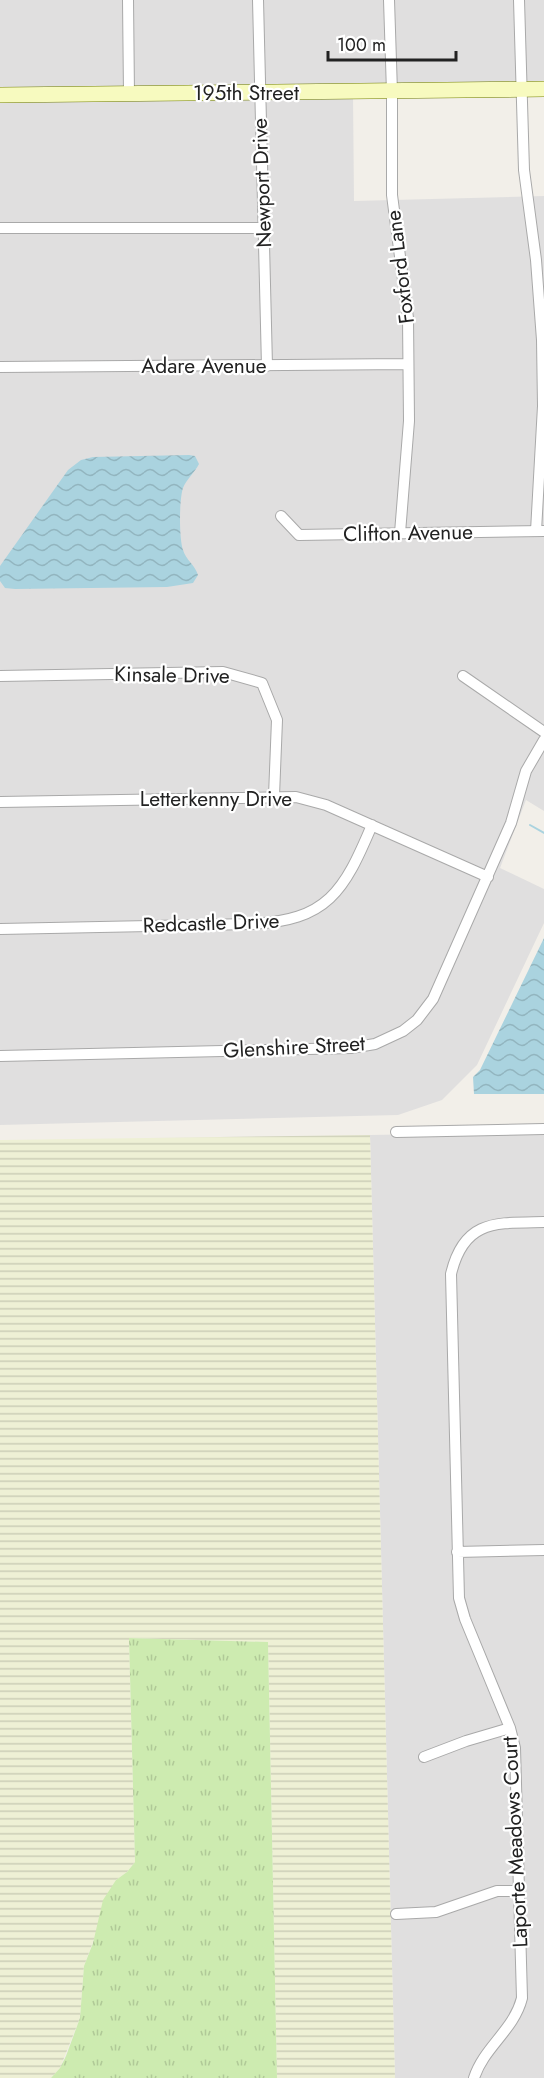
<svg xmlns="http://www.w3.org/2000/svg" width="544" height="2078" font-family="Jost,sans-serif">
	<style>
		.residential { fill: #e0dfdf }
		.farmland { fill: url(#farmland-rules) }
		.grass { fill: url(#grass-tufts) }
		.water { fill: url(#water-waves) }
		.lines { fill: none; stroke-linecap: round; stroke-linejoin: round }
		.stream { stroke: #aad3df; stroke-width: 2 }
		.street-casing { stroke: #a9a9a9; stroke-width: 12 }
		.secondary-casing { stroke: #707d05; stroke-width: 16 }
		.street { stroke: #fff; stroke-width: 10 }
		.secondary { stroke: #f7fabf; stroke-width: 15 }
		.labels { text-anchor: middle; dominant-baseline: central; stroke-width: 4.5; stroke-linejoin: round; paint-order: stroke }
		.street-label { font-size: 21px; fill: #222; stroke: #fff }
	</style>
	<defs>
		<pattern id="farmland-rules" width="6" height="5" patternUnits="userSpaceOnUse" patternTransform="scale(1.5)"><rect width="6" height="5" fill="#eef0d5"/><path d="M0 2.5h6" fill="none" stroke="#ccceb7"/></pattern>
		<pattern id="grass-tufts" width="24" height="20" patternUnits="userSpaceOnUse" patternTransform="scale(1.5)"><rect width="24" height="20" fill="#cdebb0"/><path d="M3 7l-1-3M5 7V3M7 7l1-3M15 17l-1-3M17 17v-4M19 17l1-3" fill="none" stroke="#b0c997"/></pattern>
		<pattern id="water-waves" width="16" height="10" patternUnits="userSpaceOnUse" patternTransform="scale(1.5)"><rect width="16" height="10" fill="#aad3df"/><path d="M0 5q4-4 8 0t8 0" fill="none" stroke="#92b5bf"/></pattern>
	</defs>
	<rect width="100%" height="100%" fill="#f2efe9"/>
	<path class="residential" d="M0 0H544V86L0 92Z
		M353 95 354 201 544 196V811L526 800 500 868 544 889V923L477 1065 442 1100 398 1115 0 1125V100Z
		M544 1132V2078H395L370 1135Z"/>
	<path class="farmland" d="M370 1135 395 2078H277L268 1642 129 1638 135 1862 127 1872 116 1880 84 1966 80 2018 60 2068 51 2078H0V1140Z"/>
	<path class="grass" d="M129 1638 268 1642 277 2078H51L60 2068 66 2056 80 2018 84 1966 93 1943 103 1900 116 1880 127 1872 135 1862Z"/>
	<path class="water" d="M189 455 195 456 199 464C195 472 186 480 183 488 179 500 179 539 183 550 186 560 195 565 198 575L193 583 167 587 15 589 5 588 0 581V566L68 470 81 460 93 457Z
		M544 938V1094H474L473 1077 480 1070Z"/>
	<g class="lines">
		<path class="stream" d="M530 825 544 833"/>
		<defs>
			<path id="street" d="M128 0 129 94
				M258 0 267 366
				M389 0 392 92V195L408 318 409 421 400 533
				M519 0 524 170 536 260 542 340 543 406 536 531
				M0 228H264
				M0 367 408 364
				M281 516 299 535 544 531
				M0 676 223 672 262 683 277 720 274 796
				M463 676 544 732
				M0 802 296 797 326 805 488 877
				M0 929 250 924C328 921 344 891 372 825
				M0 1056 351 1048 375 1044 403 1031 417 1020 433 999 511 823 526 771 544 740
				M396 1132 544 1129
				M457 1552 544 1550
				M424 1757 466 1741 510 1728
				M396 1914 436 1912 497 1891H519
				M474 2078C484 2047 514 2030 522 1998L515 1748 510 1728 465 1619 459 1598 451 1274C464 1219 496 1223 544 1222"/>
			<path id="secondary" d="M0 95 544 89"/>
		</defs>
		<use href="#street" class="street-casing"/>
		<use href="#secondary" class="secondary-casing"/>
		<use href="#street" class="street"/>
		<use href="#secondary" class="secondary"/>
	</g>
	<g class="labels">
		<g class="street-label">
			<text x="246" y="93">195th Street</text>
			<text transform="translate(262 183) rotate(-92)">Newport Drive</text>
			<text transform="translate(400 267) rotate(-97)">Foxford Lane</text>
			<text x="204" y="366">Adare Avenue</text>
			<text transform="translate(408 533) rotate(-1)">Clifton Avenue</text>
			<text transform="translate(172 675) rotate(1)">Kinsale Drive</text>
			<text x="216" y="799">Letterkenny Drive</text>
			<text transform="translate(211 923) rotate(-2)">Redcastle Drive</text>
			<text transform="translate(294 1047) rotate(-3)">Glenshire Street</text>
			<text transform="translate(515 1842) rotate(-93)">Laporte Meadows Court</text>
		</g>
	</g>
	<path d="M328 51v9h128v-9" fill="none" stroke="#222222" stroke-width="3"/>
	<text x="337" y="51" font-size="18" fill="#222222" stroke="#ffffff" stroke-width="4.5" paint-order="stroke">100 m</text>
</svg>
